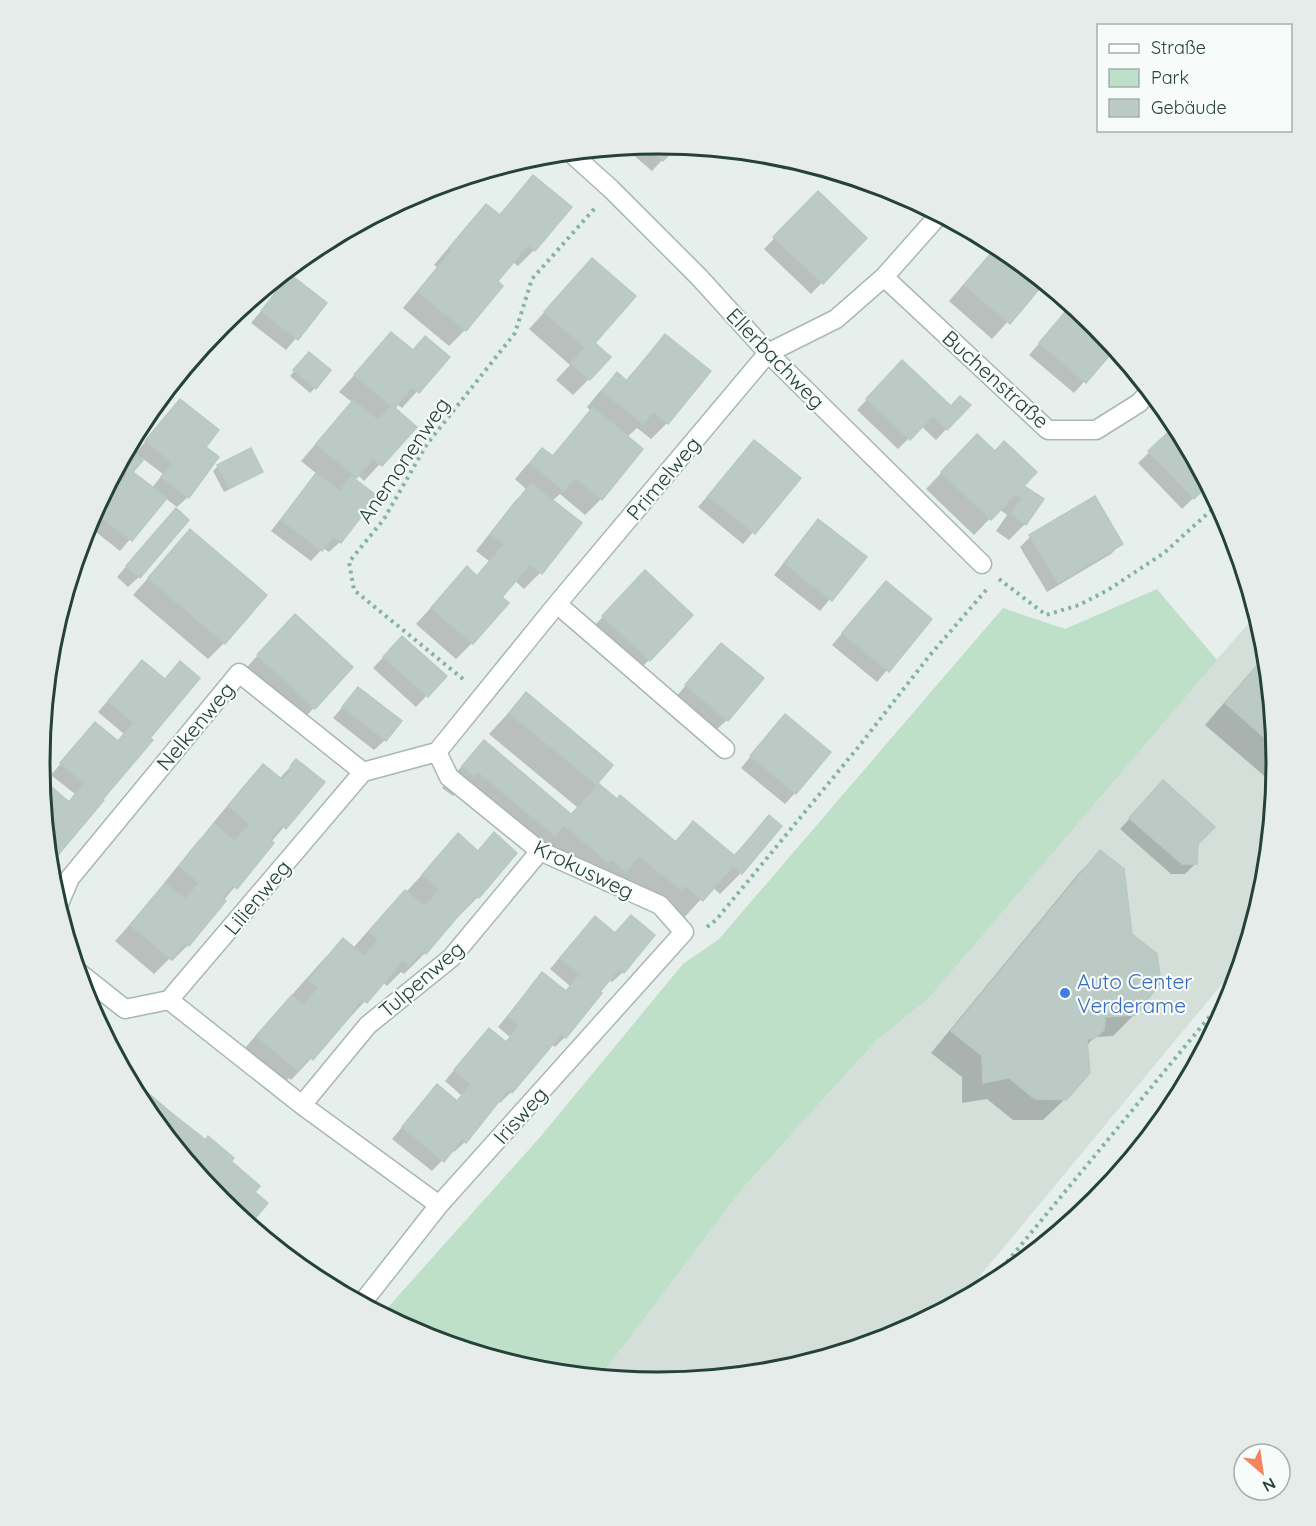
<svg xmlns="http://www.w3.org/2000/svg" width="1316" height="1526" font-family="Quicksand,sans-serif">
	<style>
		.built { fill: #d4dfda }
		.green { fill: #bfe0c8 }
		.shadow { fill: #0003; fill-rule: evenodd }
		.building { fill: #bbcac4; stroke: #b8c9c2; stroke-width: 1.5 }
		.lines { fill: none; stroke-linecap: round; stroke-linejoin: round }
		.minor-casing { stroke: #a8b8b2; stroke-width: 21 }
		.path { stroke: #86b3a5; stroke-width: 4; stroke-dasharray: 3 4.5; stroke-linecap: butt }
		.minor { stroke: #fff; stroke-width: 18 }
		.shop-dot { fill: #3f7fe0; stroke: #f7fbf9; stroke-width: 2 }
		.labels { text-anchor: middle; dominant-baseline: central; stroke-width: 4.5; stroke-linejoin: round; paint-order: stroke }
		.street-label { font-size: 21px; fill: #24423a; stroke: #f7fbf9 }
		.shop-label { font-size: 21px; fill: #366cbe; stroke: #f7fbf9; text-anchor: start }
		.rim { fill: none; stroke: #24423a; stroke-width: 3 }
	</style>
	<rect width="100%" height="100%" fill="#e6efeb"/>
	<path class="built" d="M1257 614 1265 643 1277 763 1265 884 1242 960 960 1300 895 1335 778 1370 658 1382 598 1376 743 1188 876 1041 929 998 1173 709Z"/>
	<path class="green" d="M1157 589 1217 660 929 998 876 1041 743 1188 600 1376 537 1370 421 1335 382 1314 541 1136 683 964 719 939 1003 608 1065 629Z"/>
	<path class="shadow" d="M658 144 675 146 652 171 624 147Z
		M768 155 779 156 793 160 784 170Z
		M533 177 534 250 518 266 513 262 496 281 465 330 449 346 403 308 437 267 434 265 470 222 486 206 498 216Z
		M861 181 885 188 878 196Z
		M818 193 865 238 811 294 764 249Z
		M997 246 1043 282 992 339 949 301Z
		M592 260 593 343 589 379 573 395 556 380 570 365 529 329Z
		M290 276 325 304 286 350 251 323Z
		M1072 306 1096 326 1114 348 1074 393 1029 355Z
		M391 334 412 351 425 338 448 357 402 408 397 404 393 408 414 427 364 481 358 475 354 480 340 542 329 552 323 548 311 561 271 531 306 486 317 474 301 461 352 402 339 392Z
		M665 336 709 371 667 423 651 439 637 428 627 437 601 499 585 515 560 494 552 501 540 573 524 589 515 581 500 597 472 643 456 659 416 624 467 568 476 576 489 561 476 551 515 501 527 490 515 479 526 466 543 450 551 457 591 411 587 407 601 390 617 374 625 381Z
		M304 359 315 388 310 393 290 376Z
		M892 373 950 407 968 406 936 440 921 426 898 449 857 410Z
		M180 401 203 447 188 497 177 507 165 498 120 551 87 525 105 491 110 496 119 485 111 479 127 449 134 455ZM142 458 163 474 152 488 131 472Z
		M1176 426 1208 484 1182 509 1138 463Z
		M754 442 799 478 743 544 698 507Z
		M961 452 1022 486 1025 524 1009 540 996 531 1007 515 999 509 974 535 926 489Z
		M218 466 261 471 256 476 224 492 213 471Z
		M165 521 139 577 128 587 117 577Z
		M818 521 865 557 820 611 774 575Z
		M190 531 224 643 208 659 133 595Z
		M1030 537 1121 544 1111 554 1047 592 1020 547Z
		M635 583 649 660 639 670 593 627Z
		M886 583 930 619 877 682 832 645Z
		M285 626 314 708 304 718 247 667Z
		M392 648 445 676 416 707 373 668Z
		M1266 654 1277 763 1275 785 1205 725Z
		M711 655 727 720 716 730 676 697Z
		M132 673 164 680 198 678 148 738 151 740 52 860 50 875 42 789 68 803 75 794 51 775 85 735 117 742 124 734 98 712Z
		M358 689 385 740 374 750 333 718Z
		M526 694 596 784 674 842 693 823 733 856 769 817 741 873 720 894 712 887 681 921 619 877 604 892 590 880 587 883 543 846 456 793 453 796 442 788 484 742 570 815 577 807 489 734Z
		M775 727 795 793 785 804 741 768Z
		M296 761 323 782 271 842 272 843 223 901 224 902 188 945 172 961 169 959 154 974 115 941 166 884 164 883 198 841 215 824 213 823 247 782 263 766 279 779Z
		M1153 793 1197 843 1196 863 1185 874H1171L1120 829Z
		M494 834 478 897 457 918 456 917 425 953 404 974 401 972 387 986 383 982 291 1080 289 1078 276 1091 236 1058 322 961 343 940 353 948 384 913 406 892 458 836 477 852Z
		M1100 852 1135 1014 1113 1036 1095 1037 1086 1046 1065 1099 1043 1120H1013L987 1099 962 1103V1077L931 1053 1079 873Z
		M584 929 623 972 612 982 609 980 565 1037 555 1047 551 1044 511 1092 500 1103 498 1101 465 1142 454 1152 452 1150 432 1171 392 1139 427 1097 456 1102 462 1096 445 1081 479 1040 505 1043 510 1037 498 1027 542 974 565 992 570 986 550 969Z
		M128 1078 229 1162 253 1192 266 1203 249 1224 220 1200 143 1107Z"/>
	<path class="building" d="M658 144 677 146 663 161 645 145Z
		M533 175 572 207 535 251 528 245 498 281 503 286 466 331 418 292 452 250 449 248 486 204 500 215Z
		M818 191 867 238 823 284 773 237Z
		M997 246 1044 283 1010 324 964 285Z
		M592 258 636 296 595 343 611 357 590 380 571 363 585 348 544 312Z
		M290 274 327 303 298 340 261 311Z
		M1071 305 1096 326 1115 349 1086 383 1039 343Z
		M391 332 413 350 425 336 450 357 419 393 412 387 395 408 417 427 382 466 373 459 357 478 316 444 353 400 378 420 391 406 354 375Z
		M665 334 711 371 668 424 653 412 643 424 602 391 617 372 627 381Z
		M309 352 331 370 316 389 293 370Z
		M902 360 951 406 960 396 971 405 947 430 933 416 910 440 866 399Z
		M180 399 219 430 206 447 219 457 189 498 161 477 172 463 145 441Z
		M593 407 643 449 602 500 575 478 564 491 530 463 542 448 553 456Z
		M1176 425 1208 485 1194 499 1148 451Z
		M977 434 995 451 1004 441 1037 472 1024 486 1044 499 1026 525 1011 514 1022 498 1016 494 991 520 941 472Z
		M754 440 801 478 755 534 708 496Z
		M128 448 143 460 133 472 167 498 132 541 94 512 106 490 111 495 128 474 118 466Z
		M251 448 263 472 229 488 217 465Z
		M316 473 340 491 351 476 377 496 341 543 333 537 322 551 281 520Z
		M531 483 582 523 542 574 530 565 502 597 509 603 473 644 431 608 467 566 477 576 504 544 491 534Z
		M1095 496 1123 544 1058 583 1029 535Z
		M176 508 189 520 140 578 126 566Z
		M818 519 867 557 832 601 784 563Z
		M190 529 267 595 225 644 148 578Z
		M645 570 693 615 650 661 602 616Z
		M886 581 932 619 889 672 842 633Z
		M295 614 353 667 315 709 257 655Z
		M402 636 447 676 428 697 383 657Z
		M721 643 764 678 728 721 685 685Z
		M1266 655 1275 747 1225 703Z
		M142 660 165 679 180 661 200 678 151 737 108 701Z
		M358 687 402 721 386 741 342 707Z
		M526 692 613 765 598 783 617 799 620 795 676 842 693 821 735 856 769 815 782 826 742 874 733 866 703 901 685 886 681 890 639 856 626 872 611 859 609 863 564 825 555 836 478 772 475 776 462 766 484 740 572 815 597 785 509 713Z
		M785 714 831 752 796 794 750 756Z
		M95 722 118 741 133 723 153 740 103 799 60 763Z
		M296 759 325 782 286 829 282 825 270 839 274 843 237 889 233 885 222 898 226 901 189 946 185 943 171 959 130 925 165 883 185 899 199 883 179 866 214 823 235 841 249 824 228 806 263 764 283 780 290 771 291 765Z
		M1163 780 1215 827 1198 844 1197 864H1182L1129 818Z
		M46 782 69 802 84 783 104 800 54 860 48 854 41 788Z
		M494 832 517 853 479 898 476 895 426 954 422 951 409 966 403 960 367 1003 362 999 351 1012 352 1014 313 1060 310 1057 298 1071 256 1036 292 995 304 1005 318 988 308 980 343 938 364 956 378 939 369 931 405 890 425 906 440 890 422 875 458 833 478 851Z
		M1100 850 1124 869 1132 934 1157 954 1161 982 1136 1015 1105 1017 1104 1030 1095 1038 1087 1039 1090 1073 1066 1100 1035 1099 1009 1078 983 1083 982 1056 951 1031Z
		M48 855 60 865 50 877Z
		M631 915 655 935 624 973 619 969 600 992 560 958 595 916 615 933Z
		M542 972 566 991 580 974 602 993 566 1038 561 1034 549 1049 508 1016Z
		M520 1025 549 1049 512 1093 508 1090 496 1105 454 1070 489 1028 506 1042Z
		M126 1075 148 1093 141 1102Z
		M437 1084 457 1101 471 1084 496 1105 466 1143 462 1139 444 1162 402 1127Z
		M148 1093 174 1115 162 1129 141 1102Z
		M174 1115 201 1136 184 1157 162 1129Z
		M201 1136 205 1140 208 1136 234 1158 209 1187 184 1157Z
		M231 1161 260 1186 255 1192 268 1203 250 1225 220 1200 209 1187Z"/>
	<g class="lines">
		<defs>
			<path id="minor" d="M571 153 611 189 699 277 768 353 982 564
				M884 277 1048 430H1096L1139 403 1150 391
				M557 604 725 749
				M437 752 557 604 768 353 836 319 884 277 939 215
				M58 906 70 878 239 673 363 772
				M77 971 125 1009 169 1000 363 772 437 752
				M169 1000 302 1105
				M439 1205 302 1105 368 1025 451 958 540 851
				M362 1303 439 1205 684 932 660 905 540 851 449 777 437 752"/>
		</defs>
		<use href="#minor" class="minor-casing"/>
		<path class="path" d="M999 579 1046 615 1079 605 1108 590 1164 553 1218 504
			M463 679 354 590 349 562 384 519 427 444 515 333 532 279 595 208
			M707 927 716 920 860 745 930 655 987 589
			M988 1285 1234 987"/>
		<use href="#minor" class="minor"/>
	</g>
	<circle class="shop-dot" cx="1065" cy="993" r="6"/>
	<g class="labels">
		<g class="street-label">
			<text transform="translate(776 358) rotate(46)">Ellerbachweg</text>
			<text transform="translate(996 379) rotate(42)">Buchenstraße</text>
			<text transform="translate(403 460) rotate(-56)">Anemonenweg</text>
			<text transform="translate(663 478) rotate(-50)">Primelweg</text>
			<text transform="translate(195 726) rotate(-50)">Nelkenweg</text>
			<text transform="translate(584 869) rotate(26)">Krokusweg</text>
			<text transform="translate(257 897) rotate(-50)">Lilienweg</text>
			<text transform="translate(421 979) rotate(-41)">Tulpenweg</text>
			<text transform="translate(520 1115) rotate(-48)">Irisweg</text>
		</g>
		<g class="shop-label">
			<text x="1077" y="981">Auto Center<tspan x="1077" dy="24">Verderame</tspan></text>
		</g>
	</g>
	<path d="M0 0H1316V1526H0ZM658 154H658A608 608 0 0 1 1266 762V764A608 608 0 0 1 658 1372H658A608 608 0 0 1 50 764V762A608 608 0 0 1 658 154Z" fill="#e6ecea" fill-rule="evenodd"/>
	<path class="rim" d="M658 154H658A608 608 0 0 1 1266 762V764A608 608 0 0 1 658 1372H658A608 608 0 0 1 50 764V762A608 608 0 0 1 658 154Z"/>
	<rect x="1097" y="24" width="195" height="108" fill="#f7fbf9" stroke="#a3b1ad" stroke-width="1.5"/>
	<rect x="1109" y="44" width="30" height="9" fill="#ffffff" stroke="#a3b1ad" stroke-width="1.5"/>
	<text x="1151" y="54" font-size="18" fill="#24423a">Straße</text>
	<rect x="1109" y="69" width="30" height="18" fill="#bfe0c8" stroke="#a3b1ad" stroke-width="1.5"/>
	<text x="1151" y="84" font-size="18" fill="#24423a">Park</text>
	<rect x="1109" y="99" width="30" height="18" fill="#bbcac4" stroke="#a3b1ad" stroke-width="1.5"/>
	<text x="1151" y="114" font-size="18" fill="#24423a">Gebäude</text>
	<g transform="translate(1262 1472) rotate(151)"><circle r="28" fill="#f7fbf9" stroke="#a3b1ad" stroke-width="1.5"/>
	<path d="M0-4.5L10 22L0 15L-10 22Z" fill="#f4845f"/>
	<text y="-9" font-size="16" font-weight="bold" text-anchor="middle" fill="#24423a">N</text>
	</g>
</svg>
